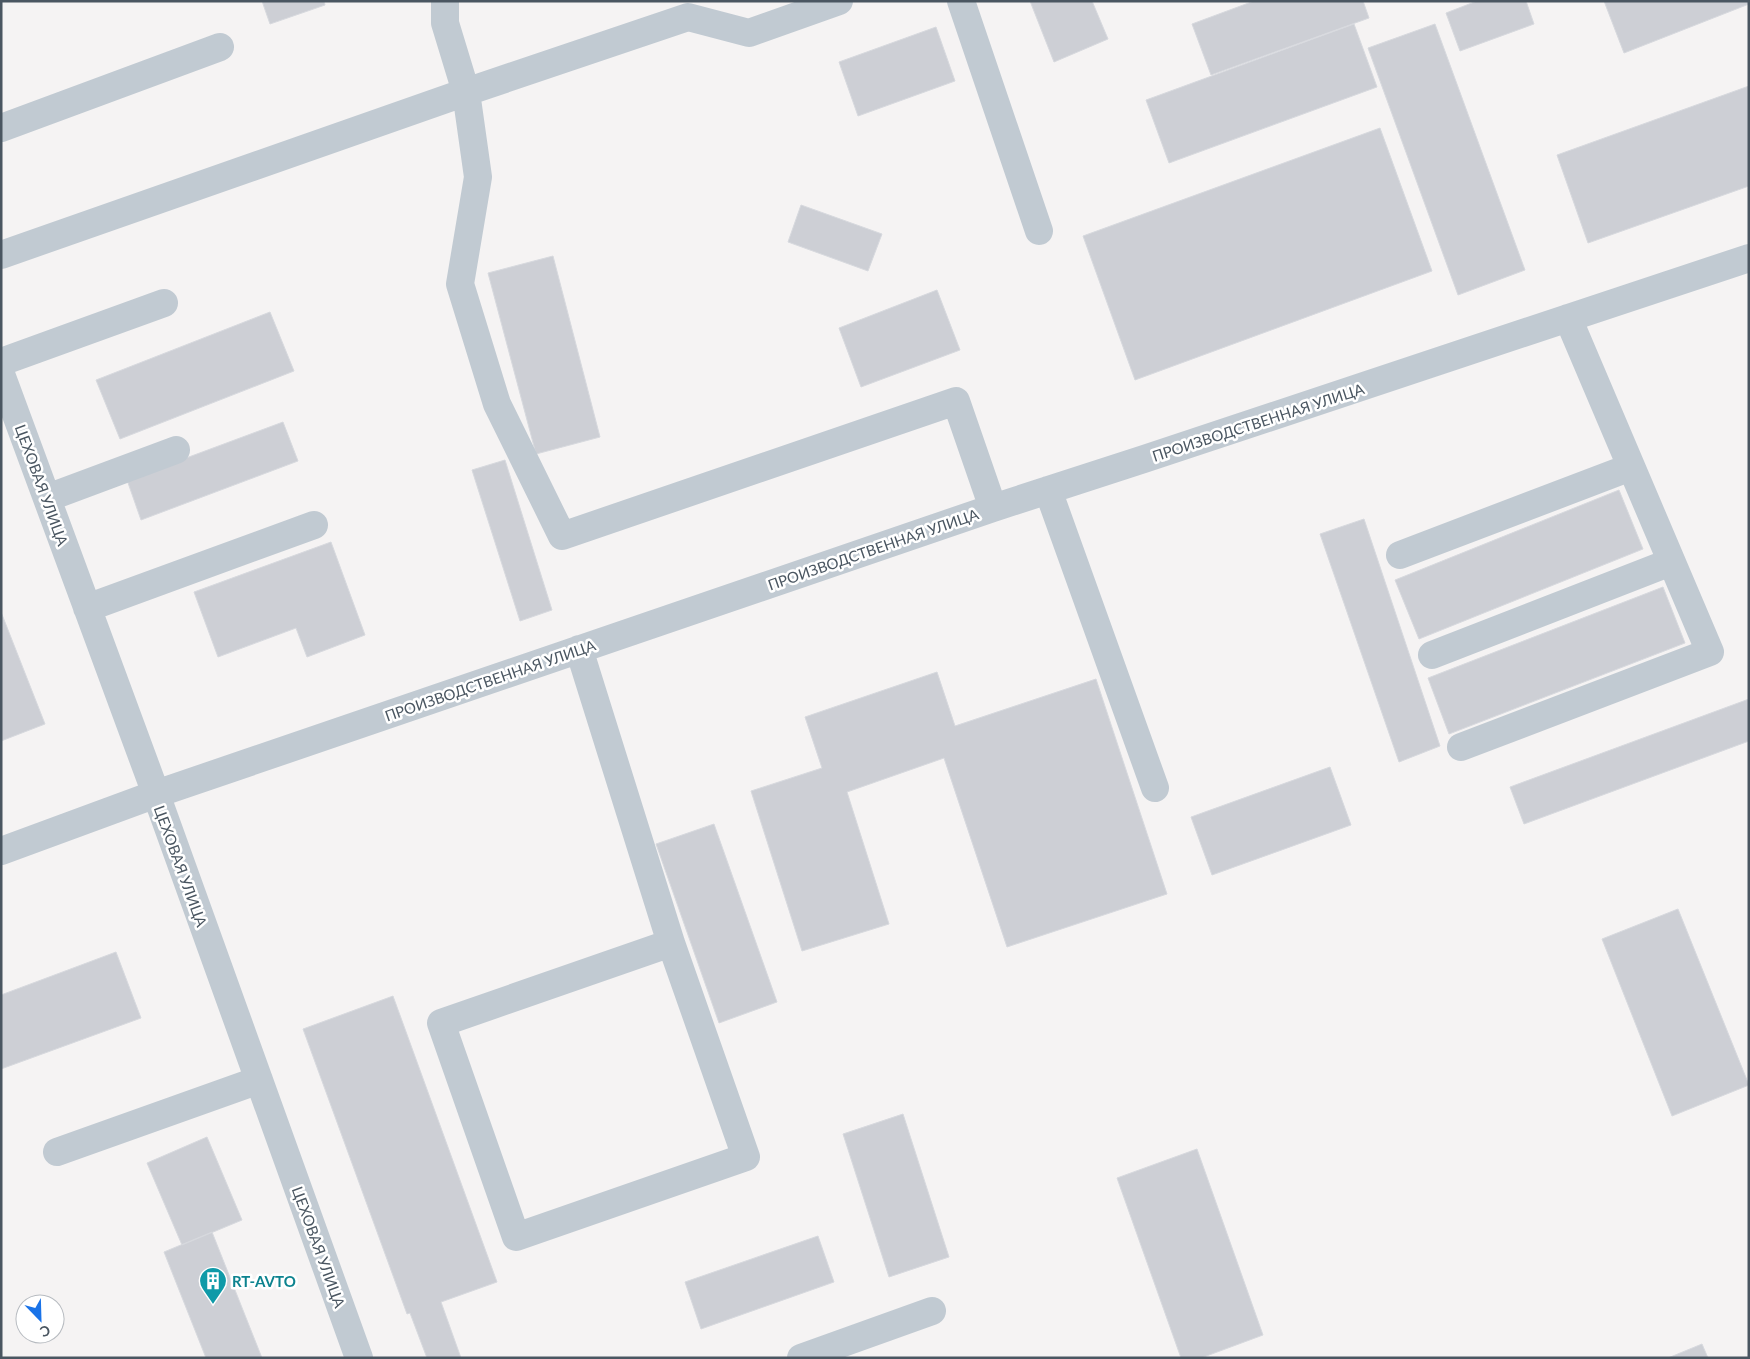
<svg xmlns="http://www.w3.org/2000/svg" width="1750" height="1359" font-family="Lato,sans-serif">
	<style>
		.building { fill: #cdcfd5; stroke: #d7d9de }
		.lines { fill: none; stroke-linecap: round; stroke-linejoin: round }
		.minor { stroke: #c1cad2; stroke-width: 28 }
		.labels { text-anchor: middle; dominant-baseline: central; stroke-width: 5; stroke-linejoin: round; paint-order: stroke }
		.street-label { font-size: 15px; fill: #4a5661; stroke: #fff }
		.culture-label { font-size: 15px; font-weight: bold; fill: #0d838f; stroke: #fff; text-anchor: start }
	</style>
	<rect width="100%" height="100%" fill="#f5f3f3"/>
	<path class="building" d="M262 1H324L325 5 270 24Z
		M1030 1H1092L1108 39 1054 62Z
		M1254 1H1363L1369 18 1211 75 1192 24Z
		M1477 1H1526L1534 24 1460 51 1446 13Z
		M1604 1H1749V4L1624 53Z
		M1354 24 1377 87 1169 163 1146 100Z
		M1435 24 1525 270 1458 295 1368 48Z
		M936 27 955 81 858 116 839 62Z
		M1749 86V186L1588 243 1557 155Z
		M1380 128 1432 271 1135 380 1083 236Z
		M801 205 882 234 868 271 788 242Z
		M553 256 600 437 536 454 488 273Z
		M937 290 960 350 861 387 839 328Z
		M270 312 294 371 120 439 96 380Z
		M283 422 298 461 141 520 127 480Z
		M505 460 552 610 520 621 472 470Z
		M1619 490 1643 549 1419 639 1395 580Z
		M1364 519 1440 746 1399 762 1320 534Z
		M331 542 365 635 307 657 296 628 218 657 194 592Z
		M1663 587 1685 643 1449 734 1428 678Z
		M1 612 45 724 1 741Z
		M937 672 955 726 1096 679 1167 894 1007 947 944 758 847 792 889 924 802 951 751 791 822 768 805 717Z
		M1749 699V741L1524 824 1510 787Z
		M1330 767 1351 825 1212 875 1191 817Z
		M714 824 777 1002 719 1023 656 844Z
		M1678 909 1749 1085 1672 1116 1602 939Z
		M116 952 141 1018 1 1069V995Z
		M393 996 497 1282 441 1302 461 1358H427L410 1313 407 1314 303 1029Z
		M903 1114 949 1257 889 1277 843 1134Z
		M207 1137 242 1220 182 1245 147 1163Z
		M1197 1149 1263 1335 1201 1358H1181L1117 1178Z
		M212 1232 262 1358H206L164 1252Z
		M818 1236 834 1282 701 1329 685 1282Z
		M1702 1344 1708 1358H1668Z"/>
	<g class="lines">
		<path class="minor" d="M445 1V23L466 92 478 177 460 284 497 404 562 536 956 401 993 508
			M961 1 1039 231
			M1 128 220 47
			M1 255 466 92 688 17 749 33 839 1
			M1 362 164 303
			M1 374 156 794 359 1358
			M1048 490 1155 788
			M47 498 176 450
			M1400 555 1631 467
			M87 608 314 525
			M579 649 671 943 746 1157 516 1237 441 1023 671 943
			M1432 655 1671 562
			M1461 747 1710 652 1568 318
			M1 851 156 794 993 508 1144 459 1749 258
			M57 1152 259 1080
			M801 1358 932 1311"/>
	</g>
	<defs>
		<symbol id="building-pin" viewBox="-11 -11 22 30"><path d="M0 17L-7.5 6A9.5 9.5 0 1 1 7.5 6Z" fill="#0f9aa8" stroke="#fff"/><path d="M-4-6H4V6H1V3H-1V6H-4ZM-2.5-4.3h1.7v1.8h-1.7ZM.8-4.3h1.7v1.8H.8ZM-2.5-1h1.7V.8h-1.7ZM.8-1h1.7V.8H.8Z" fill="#fff"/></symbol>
	</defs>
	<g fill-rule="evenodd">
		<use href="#building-pin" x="197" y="1265" width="32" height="43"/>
	</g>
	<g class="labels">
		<g class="street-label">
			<text transform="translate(1258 422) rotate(-18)">ПРОИЗВОДСТВЕННАЯ УЛИЦА</text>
			<text transform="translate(42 485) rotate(70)">ЦЕХОВАЯ УЛИЦА</text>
			<text transform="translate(873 549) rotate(-19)">ПРОИЗВОДСТВЕННАЯ УЛИЦА</text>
			<text transform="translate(490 680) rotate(-19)">ПРОИЗВОДСТВЕННАЯ УЛИЦА</text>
			<text transform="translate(181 866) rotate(70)">ЦЕХОВАЯ УЛИЦА</text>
			<text transform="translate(319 1247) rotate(70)">ЦЕХОВАЯ УЛИЦА</text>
		</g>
		<g class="culture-label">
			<text x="232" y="1281">RT-AVTO</text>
		</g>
	</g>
	<rect width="1750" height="1359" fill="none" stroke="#4a5661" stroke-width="5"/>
	<g transform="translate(40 1319) rotate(157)"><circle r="24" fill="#ffffff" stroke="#b7bbc0"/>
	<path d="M0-4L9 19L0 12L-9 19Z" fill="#1a73e8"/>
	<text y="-8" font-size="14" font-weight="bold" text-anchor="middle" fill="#4a5661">С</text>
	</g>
</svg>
